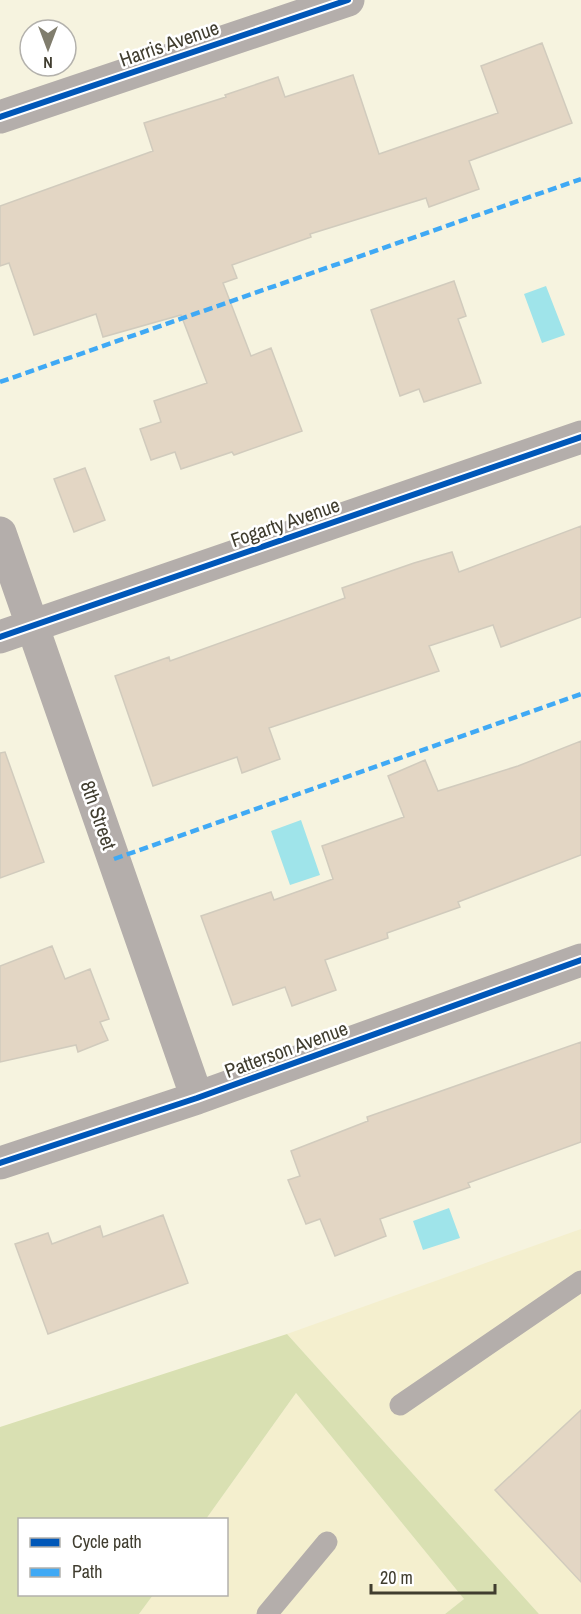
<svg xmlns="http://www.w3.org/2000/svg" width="581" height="1614" font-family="'Archivo Narrow',sans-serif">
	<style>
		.built { fill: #f4efce }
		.green { fill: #d9e0b2 }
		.water { fill: #9fe4ea }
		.building { fill: #e3d6c4; stroke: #d1cbbd; stroke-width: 1.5 }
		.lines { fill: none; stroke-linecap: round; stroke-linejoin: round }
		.lane { stroke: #b4aeab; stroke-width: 21 }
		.street { stroke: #b4aeab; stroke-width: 33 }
		.quiet { stroke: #3fa9f5; stroke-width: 4.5; stroke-dasharray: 9 4.5; stroke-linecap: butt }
		.cycleway-casing { stroke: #fff; stroke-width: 10 }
		.cycleway { stroke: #0057b8; stroke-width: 6 }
		.labels { text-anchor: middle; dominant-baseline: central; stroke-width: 5; stroke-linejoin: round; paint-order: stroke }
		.street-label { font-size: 20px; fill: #403d2f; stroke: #fff }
	</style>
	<rect width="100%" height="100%" fill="#f6f3df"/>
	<path class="built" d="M581 1229V1614H539L287 1334Z
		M296 1393 464 1599 445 1614H139L153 1595 226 1594V1520L206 1519Z"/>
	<path class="green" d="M287 1334 539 1614H445L464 1599 296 1393 206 1519 20 1520V1594L153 1595 139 1614H0V1427Z"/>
	<path class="water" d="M546 286 565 335 542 343 524 294Z
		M301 820 320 875 290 885 271 831Z
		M449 1208 460 1238 423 1250 413 1221Z"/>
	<path class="building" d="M542 43 572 123 469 161 479 189 429 207 426 198 310 234 311 237 232 265 237 278 223 283 251 356 271 348 302 431 234 455 232 452 181 469 175 452 151 460 140 429 161 422 154 401 207 383 181 315 103 337 96 314 34 335 9 263 0 266V206L153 151 144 123 226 97 225 95 278 77 285 97 353 75 379 154 498 113 481 66Z
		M454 281 466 316 458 319 481 383 424 402 419 389 400 396 371 310Z
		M85 468 105 520 74 532 54 479Z
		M581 526V617L501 647 493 625 429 646 439 671 269 728 280 759 242 773 237 757 153 786 115 676 169 657 170 661 345 598 342 588 414 563 452 552 459 572Z
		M581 741V855L458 902 460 907 387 933 388 938 325 960 336 990 292 1006 285 987 233 1005 201 916 271 892 274 900 333 879 322 846 404 817 388 776 425 760 438 791 518 766Z
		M5 752 44 862 0 878V753Z
		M52 946 65 979 90 969 109 1019 100 1022 108 1040 78 1052 76 1045 0 1062V966Z
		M581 1042V1142L468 1183 470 1187 380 1219 386 1236 335 1256 320 1219 306 1224 288 1180 300 1176 291 1151 368 1121 367 1117Z
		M163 1215 188 1283 48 1334 15 1244 48 1233 52 1244 100 1226 103 1237Z
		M581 1410V1582L495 1490Z"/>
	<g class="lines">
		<path class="lane" d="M400 1405 581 1281
			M267 1614 327 1542"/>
		<path class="street" d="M0 117 348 0
			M0 533 197 1098
			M0 637 581 437
			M0 1163 197 1098 581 960"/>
		<path class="quiet" d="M0 382 581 179
			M114 859 581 694"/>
		<defs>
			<path id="cycleway" d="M0 117 348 0
				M0 637 581 437
				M0 1163 197 1098 581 960"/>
		</defs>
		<use href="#cycleway" class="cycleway-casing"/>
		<use href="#cycleway" class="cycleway"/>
	</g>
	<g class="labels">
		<g class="street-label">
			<text transform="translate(169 43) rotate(-19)">Harris Avenue</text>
			<text transform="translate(285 522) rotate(-19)">Fogarty Avenue</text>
			<text transform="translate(99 815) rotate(71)">8th Street</text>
			<text transform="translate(286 1049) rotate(-20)">Patterson Avenue</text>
		</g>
	</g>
	<rect x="18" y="1518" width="210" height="78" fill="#ffffff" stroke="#b3b1ac" stroke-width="1.5"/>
	<rect x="30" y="1538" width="30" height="9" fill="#0057b8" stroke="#b3b1ac" stroke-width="1.5"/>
	<text x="72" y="1548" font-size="18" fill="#403d2f">Cycle path</text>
	<rect x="30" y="1568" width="30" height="9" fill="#3fa9f5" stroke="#b3b1ac" stroke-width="1.5"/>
	<text x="72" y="1578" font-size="18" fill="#403d2f">Path</text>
	<g transform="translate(48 48) rotate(180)"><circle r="28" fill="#ffffff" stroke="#b3b1ac" stroke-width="1.5"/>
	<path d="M0-4.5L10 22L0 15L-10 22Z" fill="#807d6d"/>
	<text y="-9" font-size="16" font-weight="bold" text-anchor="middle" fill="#403d2f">N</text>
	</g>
	<path d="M371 1584v9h124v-9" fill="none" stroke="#403d2f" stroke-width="3"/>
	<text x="380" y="1584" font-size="18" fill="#403d2f" stroke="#ffffff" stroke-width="4.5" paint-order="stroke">20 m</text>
</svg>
